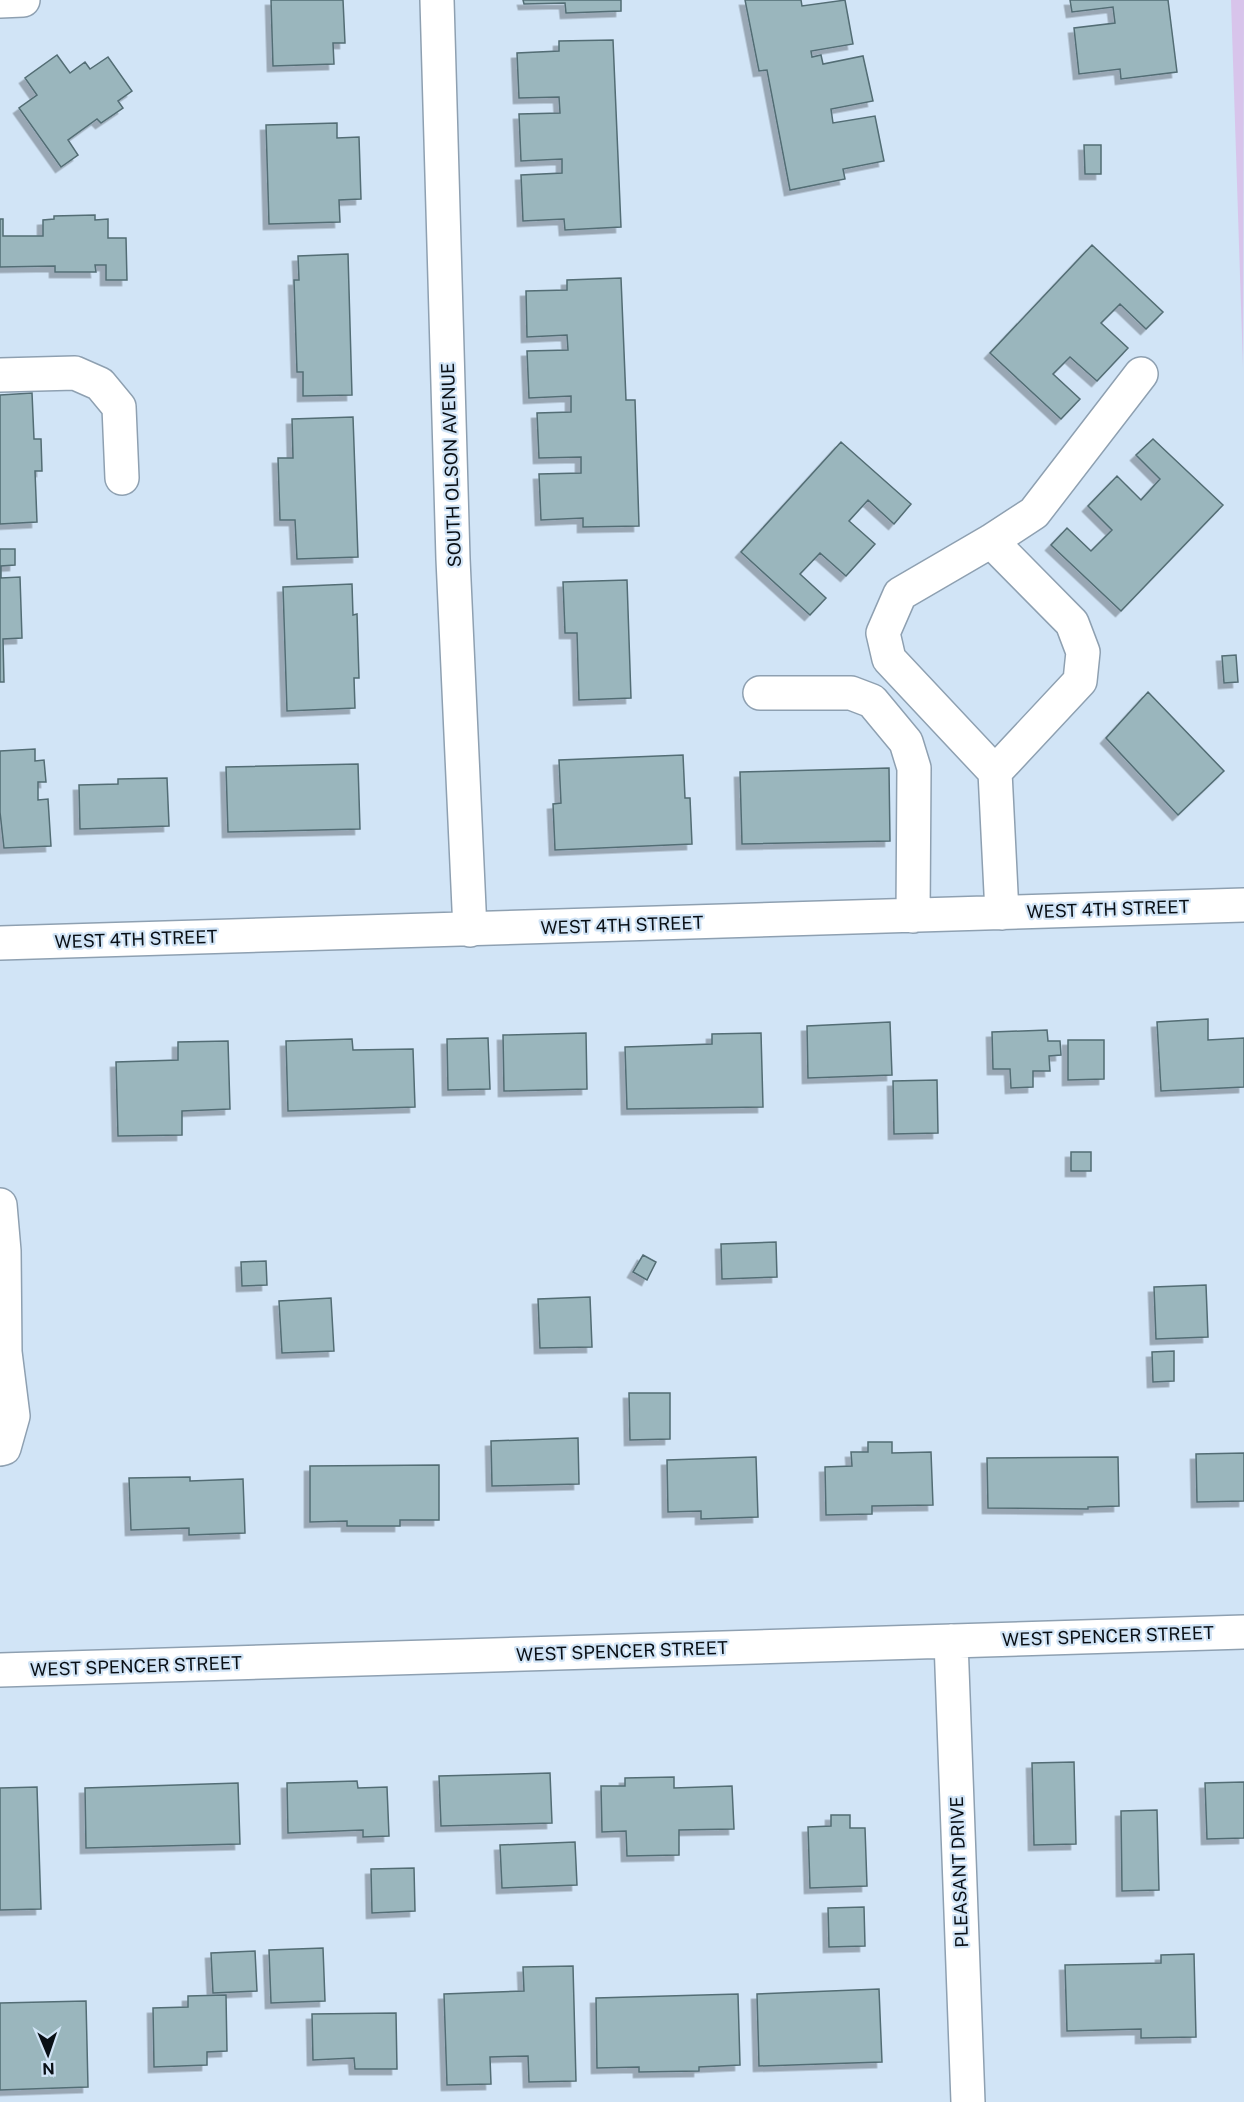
<svg xmlns="http://www.w3.org/2000/svg" width="1244" height="2102" font-family="'Public Sans',sans-serif">
	<style>
		.green { fill: #d8c4eb }
		.building { fill: #9ab6bd; stroke: #536d74; stroke-width: 1.5; filter: url(#shadow) }
		.lines { fill: none; stroke-linecap: round; stroke-linejoin: round }
		.minor-casing { stroke: #8ea0b1; stroke-width: 36 }
		.minor { stroke: #fff; stroke-width: 33 }
		.labels { text-anchor: middle; dominant-baseline: central; stroke-width: 4.5; stroke-linejoin: round; paint-order: stroke }
		.street-label { font-size: 18px; fill: #090f15; stroke: #d1e4f6 }
	</style>
	<defs>
		<filter id="shadow"><feDropShadow dx="-5.5" dy="5.5" stdDeviation="0" flood-color="#0004"/></filter>
	</defs>
	<rect width="100%" height="100%" fill="#d1e4f6"/>
	<path class="green" d="M1231 0H1244L1243 367Z"/>
	<path class="building" d="M271 0H343L345 43H333L334 64 273 66Z
		M523 0H621V11L566 13 565 3 524 4Z
		M745 0H801L802 6 845 0 853 44 811 51 812 57 821 55 823 64 863 56 873 101 831 109 833 123 875 116 884 161 843 169 845 179 790 190 767 70 759 71Z
		M1070 0H1168L1177 72 1121 79 1120 69 1079 74 1074 28 1115 23 1113 7 1072 12Z
		M613 40 621 227 565 230 564 219 523 221 521 175 562 173V159L521 161 519 114 560 113 559 97 519 98 517 53 559 51V41Z
		M57 55 70 73 85 62 90 69 108 57 132 91 118 101 123 108 101 123 97 119 68 140 78 155 61 167 19 108 37 95 25 78Z
		M337 123V138L359 137 361 199 339 200 340 222 269 224 266 125Z
		M1084 145H1101V174H1085Z
		M95 215V220L108 219V238H126L127 280H106V265H95L96 272H55V266L0 267V219H3V236H43V220L54 219V216Z
		M1092 245 1163 312 1146 329 1120 304 1101 323 1128 348 1097 381 1070 357 1053 374 1080 399 1061 419 990 353Z
		M348 254 352 395 303 396V372H297L294 280H299L298 256Z
		M621 278 626 400H635L639 526 583 527V518L541 520 539 474 581 473V457L539 458 537 413 571 412V396L529 398 527 351 568 350 567 335 527 337 526 291 567 290V280Z
		M32 393 34 439H41L42 471H35L37 522 0 524V395Z
		M353 417 358 557 297 559 295 520H280L278 458H293L292 419Z
		M1153 439 1223 505 1121 611 1051 545 1067 528 1091 551 1112 530 1088 506 1117 476 1141 500 1160 479 1136 455Z
		M841 442 911 504 894 524 868 500 849 521 875 544 846 576 820 553 800 574 826 598 810 615 741 552Z
		M0 549H15V565L1 566V578L20 577 22 638 3 639 4 682H0Z
		M627 580 631 698 579 700 577 633H565L563 582Z
		M352 584 353 615 357 614 359 678H354L355 708 287 711 283 587Z
		M1236 655 1238 682 1224 683 1222 656Z
		M1148 692 1224 771 1178 815 1106 738Z
		M35 749V761L44 760 46 782H38V800L48 799 51 846 4 848 0 812V751Z
		M683 755 685 798H690L692 844 555 850 553 804 561 803 559 760Z
		M358 764 360 829 228 832 226 767Z
		M889 768 890 841 742 844 740 772Z
		M167 778 169 826 80 829 79 785 118 784V779Z
		M1208 1019V1040L1244 1038V1087L1161 1091 1157 1022Z
		M890 1022 892 1075 808 1078 807 1026Z
		M1047 1030 1048 1041H1060L1061 1055 1049 1056 1050 1071H1033V1087L1011 1088 1010 1069H993L992 1032Z
		M586 1033 587 1089 504 1091 503 1035Z
		M761 1033 763 1107 627 1109 625 1047 712 1044V1034Z
		M488 1038 490 1089 448 1090 447 1039Z
		M352 1039 353 1050 413 1049 415 1107 288 1111 286 1041Z
		M1068 1040H1104V1079L1068 1080Z
		M228 1041 230 1109 182 1111V1135L118 1136 116 1062 178 1060V1042Z
		M937 1080 938 1133 894 1134 893 1081Z
		M1071 1152H1091V1171H1071Z
		M776 1242 777 1277 722 1279 721 1244Z
		M643 1255 656 1262 647 1280 633 1272Z
		M266 1261 267 1285 242 1286 241 1262Z
		M1206 1285 1208 1337 1156 1339 1154 1287Z
		M590 1297 592 1347 540 1348 538 1299Z
		M331 1298 334 1351 282 1353 279 1301Z
		M1174 1351V1381L1153 1382 1152 1352Z
		M629 1393H670V1439L630 1440Z
		M578 1438 579 1484 492 1486 491 1441Z
		M868 1442H892V1453L931 1452 933 1505 872 1506V1514L826 1515 825 1467 852 1466 851 1452H868Z
		M1244 1453V1501L1197 1502 1196 1454Z
		M756 1457 758 1517 701 1519V1511L668 1512 667 1460Z
		M1118 1457 1119 1506 1088 1507V1509L988 1508 987 1458Z
		M439 1465V1520H400V1526H347V1521L310 1522V1466Z
		M190 1477V1481L243 1479 245 1533 189 1535V1528L131 1530 129 1478Z
		M1074 1762 1076 1844 1034 1845 1032 1763Z
		M550 1773 552 1823 441 1826 439 1776Z
		M674 1777V1788L732 1786 734 1829 679 1830V1855L627 1856 626 1831 602 1832 601 1786H625V1778Z
		M357 1781 358 1788 387 1787 389 1836 363 1837V1830L288 1833 287 1783Z
		M1244 1782V1838L1207 1839 1205 1783Z
		M238 1783 240 1844 86 1848 85 1788Z
		M37 1787 41 1909 0 1910V1788Z
		M1157 1810 1159 1890 1122 1891 1121 1811Z
		M831 1815H850V1828H865L867 1886 810 1888 808 1827 831 1826Z
		M575 1842 577 1885 502 1888 500 1845Z
		M414 1868 415 1911 372 1913 371 1869Z
		M864 1907 865 1946 829 1947 828 1908Z
		M323 1948 325 2001 271 2003 269 1950Z
		M255 1951 257 1991 213 1993 211 1953Z
		M1194 1954 1196 2037 1141 2038V2029L1067 2031 1065 1965 1161 1963V1955Z
		M573 1966 576 2081 529 2082 528 2056 490 2057 491 2084 447 2085 444 1994 524 1991 523 1967Z
		M879 1989 882 2062 759 2066 757 1994Z
		M738 1994 740 2065 699 2067V2071L639 2072V2067L597 2068 596 1998Z
		M226 1995 227 2051 207 2052V2065L154 2067 153 2008 188 2007V1996Z
		M86 2001 88 2087 0 2090V2003Z
		M396 2013 397 2069H355L354 2058 313 2060 312 2014Z"/>
	<g class="lines">
		<defs>
			<path id="minor" d="M437 0 453 559 470 930
				M0 1 23 0
				M0 375 75 373 100 384 119 407 122 478
				M991 541 1072 623 1083 652 1080 681 995 772
				M760 693H851L872 701 906 742 914 768 913 916
				M1002 913 995 772 889 659 883 633 900 594 991 541 1034 513 1141 374
				M0 943 1244 905
				M0 1205 4 1251 5 1352 13 1416 4 1448 0 1449
				M951 1641 968 2102
				M0 1670 1244 1632"/>
		</defs>
		<use href="#minor" class="minor-casing"/>
		<use href="#minor" class="minor"/>
	</g>
	<g class="labels">
		<g class="street-label">
			<text transform="translate(451 465) rotate(-92)">SOUTH OLSON AVENUE</text>
			<text transform="translate(1108 909) rotate(-2)">WEST 4TH STREET</text>
			<text transform="translate(622 925) rotate(-2)">WEST 4TH STREET</text>
			<text transform="translate(136 939) rotate(-2)">WEST 4TH STREET</text>
			<text transform="translate(1108 1636) rotate(-2)">WEST SPENCER STREET</text>
			<text transform="translate(622 1651) rotate(-2)">WEST SPENCER STREET</text>
			<text transform="translate(136 1666) rotate(-2)">WEST SPENCER STREET</text>
			<text transform="translate(959 1872) rotate(-92)">PLEASANT DRIVE</text>
		</g>
	</g>
	<g transform="translate(48 2054) rotate(178)" stroke="#d1e4f6" stroke-width="4.5" paint-order="stroke">
	<path d="M0-4.5L10 22L0 15L-10 22Z" fill="#090f15"/>
	<text y="-9" font-size="16" font-weight="bold" text-anchor="middle" fill="#090f15">N</text>
	</g>
</svg>
